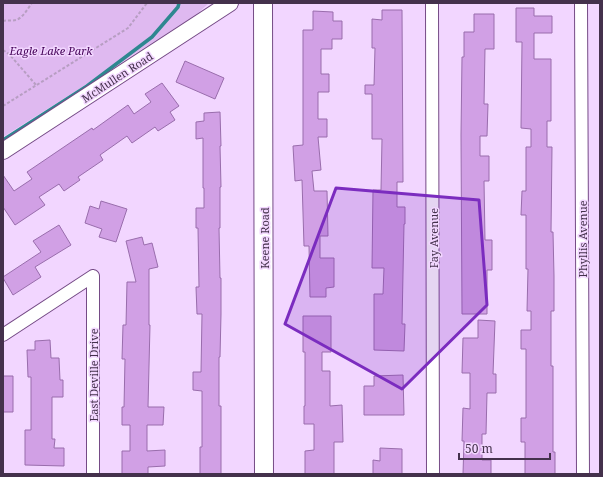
<svg xmlns="http://www.w3.org/2000/svg" width="603" height="477" font-family="'Noto Serif',serif">
	<style>
		.green { fill: #dfb9f0 }
		.lines { fill: none; stroke-linecap: round; stroke-linejoin: round }
		.stream { stroke: #2e8790; stroke-width: 3.5 }
		.building { fill: #d1a0e5; stroke: #996dac }
		.minor-casing { stroke: #754b86; stroke-width: 14 }
		.tertiary-casing { stroke: #754b86; stroke-width: 18 }
		.secondary-casing { stroke: #754b86; stroke-width: 20 }
		.path { stroke: #b79ec2; stroke-width: 2; stroke-dasharray: 3 2; stroke-linecap: butt }
		.minor { stroke: #fff; stroke-width: 12 }
		.tertiary { stroke: #fff; stroke-width: 16 }
		.secondary { stroke: #fff; stroke-width: 18 }
		.marked { fill: #7b2cbf; fill-opacity: 0.2; stroke: #7b2cbf; stroke-width: 3; stroke-linejoin: round }
		.labels { text-anchor: middle; dominant-baseline: central; stroke-width: 3; stroke-linejoin: round; paint-order: stroke }
		.park-label { font-size: 11px; font-style: italic; fill: #430157; stroke: #f2d6ff }
		.street-label { font-size: 11px; fill: #44314c; stroke: #f2d6ff }
	</style>
	<rect width="100%" height="100%" fill="#f2d6ff"/>
	<path class="green" d="M3 3H209L196 15 3 137Z"/>
	<g class="lines">
		<path class="stream" d="M3 140 87 86 152 37 178 7 179 3"/>
	</g>
	<path class="building" d="M516 8H534V16H552V33H534V59H551V121H547V147H552L551 232H553L554 276V311H551V366H553V452H555V474H525V442H521V418H526V349H521V330H531V311H527L528 269H526V215H521L522 191H526V147H531V129L521 128 522 42H516Z
		M382 10H402L403 182H397V207H405V224H404L402 324H405L404 351 374 350V294H383L384 268H372L373 190H381L382 139H372V94H365V85H374L375 48H372V19L382 20Z
		M313 11 333 12V21H342V39H332V49H321V74H329V92H318V119H327V137H318L321 170 312 171 314 191H327L328 236H320V258H334V287L326 288V297H310L309 246H304L302 180 295 181 293 146 303 145V30H313Z
		M474 14H494V49H485L484 104H488L487 136H480V156H489V181H484L485 240H492V270H487V314H462L461 135 462 57H464V32H474Z
		M185 61 224 78 215 99 176 82Z
		M162 83 179 106 170 112 175 120 158 131 155 127 132 143 127 136 100 155 103 160 78 177 80 180 64 191 59 184 39 197 45 205 15 225 3 207V175L14 191 32 179 27 172 92 128 93 130 128 105 134 114 151 102 145 94Z
		M220 112 221 146H220L221 187H220V228H219L220 278H221V314L220 357H219V406H221V474H200V447H202V391L193 390V372H201L202 314H197L196 287H199L198 228H196V208H204V188H203V138L196 139V122L204 121V113Z
		M101 201 127 209 116 242 99 237 102 229 85 223 90 206 99 209Z
		M59 225 71 245 35 267 41 277 13 295 3 278V277L41 252 33 241Z
		M142 237 144 245 152 243 158 267 149 269V325H150L148 407H164L163 425H147V451L165 450V466L148 467V474H122V451H130V425H122V407H124L125 359H122L123 325H126L127 282H136L126 241Z
		M303 316H331V352H322V371H330V406L342 405 343 442H334V474H305V451L314 450V424H304V406H305V352H303Z
		M478 320 495 321 493 374H496V393H487L486 434H482V460H491V474H463L464 441H462L463 408 470 409V373H462L463 338H478Z
		M50 340 51 358H59L60 380H63V397H52V439H55L54 448H64V466L25 465V430H31V377H28L27 350H35V341Z
		M403 375 404 415H364V386H374V376Z
		M3 376H13V412H3Z
		M380 448 402 449V474H373V460L380 461Z"/>
	<g class="lines">
		<defs>
			<path id="minor" d="M432 3 433 474
				M581 3 583 474
				M3 335 93 276
				M93 474V276"/>
			<path id="tertiary" d="M3 151 230 3"/>
			<path id="secondary" d="M263 3 264 474"/>
		</defs>
		<use href="#minor" class="minor-casing"/>
		<use href="#tertiary" class="tertiary-casing"/>
		<use href="#secondary" class="secondary-casing"/>
		<path class="path" d="M3 21C7 20 12 21 16 20 23 18 28 8 32 3
			M3 43V50
			M3 50 10 55 36 85
			M3 106 128 28 147 3"/>
		<use href="#minor" class="minor"/>
		<use href="#tertiary" class="tertiary"/>
		<use href="#secondary" class="secondary"/>
	</g>
	<path class="marked" d="M336 188 479 200 487 305 402 389 285 324Z"/>
	<g class="labels">
		<g class="park-label">
			<text x="51" y="50">Eagle Lake Park</text>
		</g>
		<g class="street-label">
			<text transform="translate(117 77) rotate(-33)">McMullen Road</text>
			<text transform="translate(264 238) rotate(-90)">Keene Road</text>
			<text transform="translate(433 238) rotate(-90)">Fay Avenue</text>
			<text transform="translate(582 239) rotate(-90)">Phyllis Avenue</text>
			<text transform="translate(93 375) rotate(-90)">East Deville Drive</text>
		</g>
	</g>
	<rect width="603" height="477" fill="none" stroke="#44314c" stroke-width="8"/>
	<path d="M459 453v6h91v-6" fill="none" stroke="#44314c" stroke-width="2"/>
	<text x="465" y="453" font-size="12" fill="#44314c" stroke="#f2d6ff" stroke-width="3" paint-order="stroke">50 m</text>
</svg>
